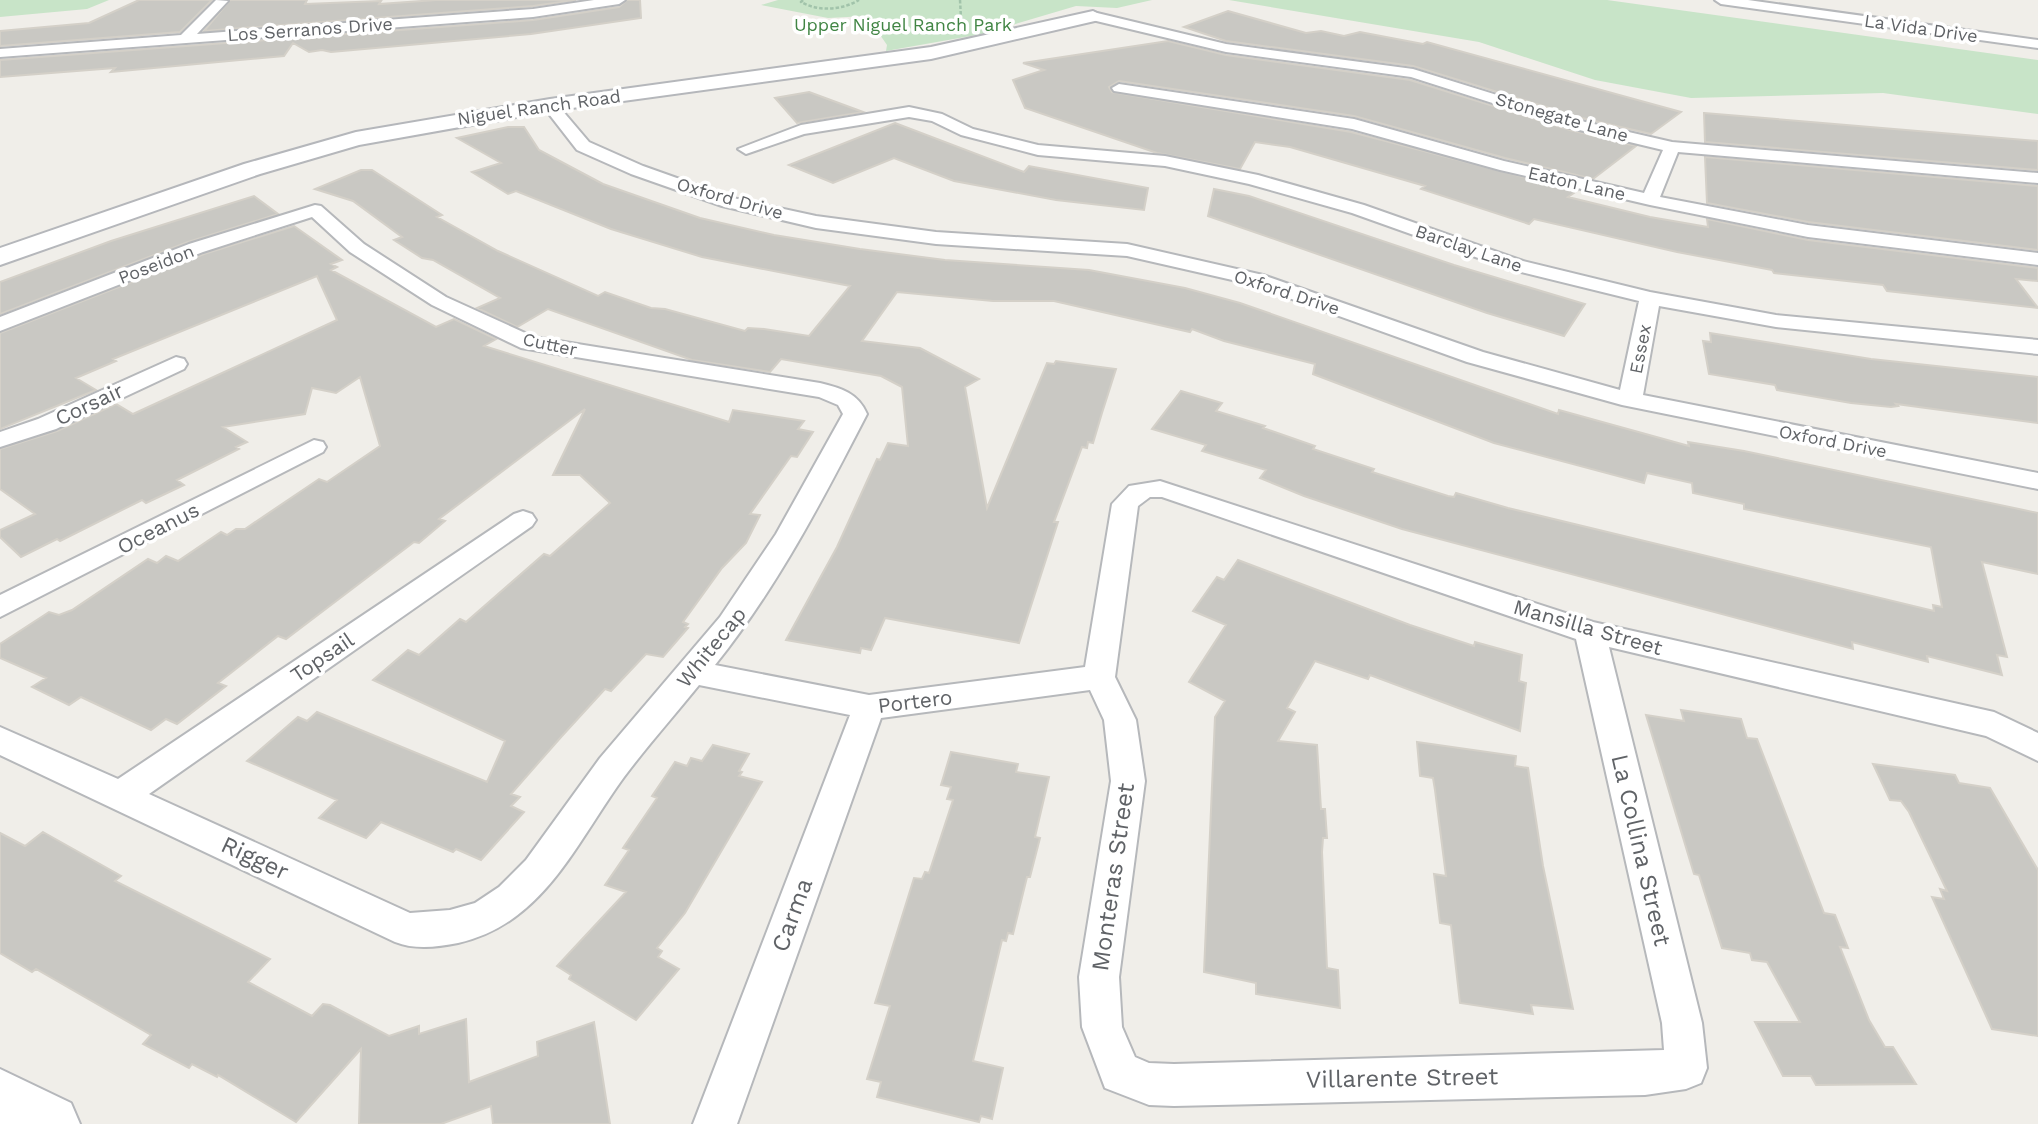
<svg xmlns="http://www.w3.org/2000/svg" width="2038" height="1124" font-family="'Work Sans',sans-serif">
	<style>
		.green { fill: #c8e4c8 }
		.building { fill: #c9c8c3; stroke: #d4d0c8; stroke-width: 2 }
		.lines { fill: none; stroke-linecap: round; stroke-linejoin: round }
		.street-casing { stroke: #b6b8bb; stroke-width: 4 }
		.secondary-casing { stroke: #b5b7bb; stroke-width: 4 }
		.path { stroke: #a1c3aa; stroke-width: 2.5; stroke-dasharray: 3.5 2; stroke-linecap: butt }
		.street { fill: #fff; fill-rule: evenodd }
		.secondary { fill: #fff; fill-rule: evenodd }
		.labels { text-anchor: middle; dominant-baseline: central; stroke-width: 7; stroke-linejoin: round; paint-order: stroke }
		.far-park-label { font-size: 18px; fill: #418544; stroke: #fff }
		.far-street-label { font-size: 18px; fill: #606367; stroke: #fff }
		.street-label { font-size: 21px; fill: #606367; stroke: #fff }
		.near-street-label { font-size: 24px; fill: #606367; stroke: #fff }
	</style>
	<rect width="100%" height="100%" fill="#f0eee9"/>
	<path class="green" d="M0 0H109L87 9 0 17Z
		M778 0H1152L1117 8 1076 6 982 34 886 51 887 45 867 16 828 18 761 5Z
		M1229 0H1607L2038 60V114L1883 93 1691 98 1595 80 1479 42Z"/>
	<path class="building" d="M139 0H212L180 32 0 46V31L89 23Z
		M230 0H307L305 4 381 1 379 4 436 0H576L533 6 204 31Z
		M627 0H640L641 18 531 34 331 52 322 50 309 52 293 43 284 56 111 72 115 68 0 77V60L533 20 619 7Z
		M1228 11 1306 33 1321 31 1344 36 1360 32 1423 44 1427 42 1681 112 1651 134 1582 118 1413 66 1226 41 1184 27Z
		M1168 41 1226 55 1410 80 1570 130 1636 146 1593 179 1505 158 1354 116 1119 81 1109 87 1112 92 1351 132 1577 191 1568 197 1650 217 1708 227 1707 219 1808 240 2038 268V281L2016 279 2038 308 1887 291 1883 285 1774 273 1772 270 1677 252 1534 219 1529 224 1421 189 1425 186 1290 147 1255 142 1240 169 1157 153 1025 108 1013 80 1044 70 1023 63Z
		M809 92 863 112 797 123 775 98Z
		M1704 113 2038 141V170L1705 142Z
		M895 123 1024 172 1029 166 1148 188 1144 210 1056 200 954 181 894 158 833 183 789 165Z
		M508 127H524L539 150 603 184 700 218 774 235 860 249 945 260 1089 270 1185 288 1240 303 1558 414 1559 410 1689 446 1688 442 1744 451 2038 513V574L1982 562 2007 657 1997 655 2002 675 1927 656 1928 662 1852 642 1853 649 1402 529 1304 496 1260 478 1266 470 1202 451 1206 445 1152 429 1181 391 1222 403 1216 411 1265 426 1263 428 1315 446 1313 449 1374 469 1372 472 1448 496 1454 497 1456 493 1508 508 1934 611 1933 605 1942 607 1931 547 1744 509V504L1693 493 1692 483 1647 473 1644 483 1494 443 1313 374 1315 364 1224 341 1192 329 1190 332 1054 301H993L897 292 862 341 920 348 979 379 965 387 987 508 1047 363 1054 364 1056 361 1116 369 1102 413 1093 443 1088 442 1087 448 1082 447 1054 522H1058L1019 643 885 618 871 650 861 648 860 653 786 640 837 547 877 459 880 460 888 443 908 446 902 387 881 376 781 359 770 372 692 360 548 309 517 327 477 308 500 298 433 260 422 258 394 240 402 237 353 201 315 189 361 170H372L442 215 437 217 498 251 598 296 605 292 651 308 665 309 745 331 748 328 764 329 809 336 850 286 702 257 611 229 516 191 508 194 472 172 501 163 457 138Z
		M1705 157 2038 186V250L1808 222 1707 203Z
		M1214 189 1249 196 1454 265 1585 304 1564 336 1487 313 1208 216Z
		M254 196 278 214 188 242 0 314V282L111 241Z
		M294 226 342 260 331 264 337 267 331 270 436 327 454 319 496 339 484 346 729 422 733 410 804 421 798 429 813 432 797 457 791 456 750 514 760 515 746 543 722 568 683 622 688 624 685 627 688 628 663 657 646 654 611 691 605 689 562 736 511 794 520 797 511 806 524 812 481 860 456 849 453 852 381 822 366 838 319 818 337 800 247 761 298 717 307 721 317 712 487 782 505 741 373 680 408 650 419 655 460 619 466 622 544 554 550 556 610 503 580 475H553L585 409 439 519 445 521 419 543 414 542 286 639 278 636 218 683 226 686 177 724 166 719 151 730 81 697 69 705 32 687 46 678 0 658V644L49 612 59 615 72 610 148 559 157 563 166 556 178 561 221 532 227 535 236 529H245L319 479 327 482 380 446 360 377 336 393 312 388 305 414 223 427 247 442 236 447 239 449 177 480 184 485 146 503 142 500 60 541 57 539 21 557 0 537V530L35 514 0 489V449L57 431 116 404 133 414 337 320 317 276 113 359 116 361 76 378 96 390 0 429V333L204 254Z
		M1710 333 1871 359 2038 377V423L1896 404 1898 406 1891 407 1851 403 1777 390 1775 385 1709 374 1703 341 1711 342Z
		M1238 560 1410 625 1474 646 1475 642 1522 655 1519 681 1526 683 1520 731 1370 675 1368 679 1315 661 1287 708 1295 712 1278 741 1317 745 1321 809H1325L1327 838H1323L1322 852 1327 968 1338 970 1340 1008 1256 994V983L1204 972 1215 717 1225 701 1189 682 1226 625 1193 611 1217 577 1224 580Z
		M1681 710 1741 719 1747 738 1757 739 1824 913 1835 915 1848 948 1840 947 1869 1020 1885 1047H1893L1916 1084 1816 1085 1811 1076H1783L1755 1022H1800L1767 962 1752 960 1750 953 1722 948 1699 875 1694 874 1646 715 1684 721Z
		M1417 742 1516 756 1515 766 1528 768 1543 866 1573 1009 1531 1005 1533 1014 1460 1003 1451 925 1440 923 1434 874 1446 876 1435 790 1433 778 1420 776Z
		M713 745 749 754 739 771 742 772 739 776 762 782 685 913 657 948 662 951 658 957 679 969 636 1020 569 979 571 975 557 966 626 892 605 885 629 850 623 848 657 798 652 796 675 762 687 766 691 758 702 761Z
		M951 752 1018 764 1016 772 1049 777 1035 837 1040 838 1030 877H1027L1013 934 1008 933 1006 941 1002 940 973 1061 1003 1068 992 1119 981 1116 979 1122 877 1097 881 1082 867 1079 890 1006 875 1003 914 878 922 879 925 872 929 873 953 800 947 799 951 787 941 785Z
		M1873 764 1955 775 1959 783 1990 788 2038 870V1036L1992 1029 1932 897 1944 899 1940 889 1947 891 1909 812 1901 801 1890 800Z
		M43 832 121 876 115 881 270 959 248 982 312 1016 323 1004 330 1005 389 1036 419 1026V1034L466 1019 469 1082 538 1056 537 1042 594 1022 610 1124H493L491 1106 441 1124H359L361 1049 296 1122 218 1075 217 1077 192 1064 189 1068 143 1044 151 1035 36 969 32 972 0 953V833L25 846Z"/>
	<g class="lines">
		<defs>
			<path id="street" d="M216 0 228 1 197 34 533 9 594 0H625L619 4 533 17 0 57V49L181 35Z
				M1715 0H1748L2038 40V48L1721 4Z
				M1093 12 1226 44 1413 69 1581 121 1672 142 2038 173V183L1678 152 1660 197 1808 225 2038 253V265L1808 237 1650 205 1500 170 1352 129 1114 91 1112 88 1119 84 1354 119 1504 161 1644 193 1663 150 1571 128 1411 77 1226 52 1088 19V13Z
				M550 100 555 102 589 142 643 166 733 198 816 216 936 232 1127 244 1263 275 1483 352 1620 390 1639 301 1509 269 1352 213 1249 184 1165 166 1038 155 961 135 932 121 909 117 804 134 746 154 738 149 801 125 909 107 942 114 973 129 1038 145 1165 156 1258 175 1364 205 1523 261 1650 292 1776 315 2038 340V354L1776 327 1659 306 1643 395 2038 473V489L1622 405 1467 362 1250 284 1127 256 936 244 816 228 722 206 631 174 577 150 542 105Z
				M315 205 321 206 364 244 446 297 534 337 820 383C841 388 858 393 867 414 822 501 777 588 715 665L869 695 1085 667 1112 504 1129 486 1160 481 1593 622 1994 712 2038 733V761L1986 736 1609 647 1702 1023 1707 1068 1701 1083 1686 1089 1645 1095 1174 1106 1149 1105 1105 1088 1082 1027 1079 977 1111 781 1104 720 1090 690 881 718 737 1124H693L850 715 699 685C674 716 648 745 624 777 577 841 544 924 458 943 437 947 415 950 395 942L0 755V727L118 779 514 514 523 511 532 514 536 520 532 526 149 794 410 913 450 910 475 903 499 887 526 860 600 758 720 617 776 534 843 414 838 405 819 397 521 348 432 305 350 252 312 217 203 252 0 331V317L189 244ZM1150 497H1162L1576 639 1662 1023 1664 1050 1174 1064 1149 1063 1135 1057 1122 1027 1119 977 1145 781 1136 720 1115 677 1138 506Z
				M176 357 184 359 187 364 184 369 56 429 0 447V432L38 419Z
				M314 440 323 442 326 447 323 452 0 617V595Z"/>
			<path id="secondary" d="M1093 11 1102 16 1099 20 931 59 550 111 359 145 260 174 0 265V248L244 164 356 132 550 99 931 47Z
				M0 1069 71 1103 80 1124H0Z"/>
		</defs>
		<use href="#street" class="street-casing"/>
		<use href="#secondary" class="secondary-casing"/>
		<path class="path" d="M803 0 801 2C819 12 842 10 859 0
			M960 0 961 18 966 21"/>
		<use href="#street" class="street"/>
		<use href="#secondary" class="secondary"/>
	</g>
	<g class="labels">
		<g class="far-park-label">
			<text x="903" y="24">Upper Niguel Ranch Park</text>
		</g>
		<g class="far-street-label">
			<text transform="translate(1921 28) rotate(8)">La Vida Drive</text>
			<text transform="translate(310 29) rotate(-4)">Los Serranos Drive</text>
			<text transform="translate(539 107) rotate(-8)">Niguel Ranch Road</text>
			<text transform="translate(1562 117) rotate(16)">Stonegate Lane</text>
			<text transform="translate(1577 183) rotate(13)">Eaton Lane</text>
			<text transform="translate(730 198) rotate(16)">Oxford Drive</text>
			<text transform="translate(1469 248) rotate(19)">Barclay Lane</text>
			<text transform="translate(156 264) rotate(-21)">Poseidon</text>
			<text transform="translate(1287 292) rotate(18)">Oxford Drive</text>
			<text transform="translate(550 344) rotate(12)">Cutter</text>
			<text transform="translate(1640 349) rotate(-79)">Essex</text>
			<text transform="translate(1833 441) rotate(11)">Oxford Drive</text>
		</g>
		<g class="street-label">
			<text transform="translate(89 404) rotate(-25)">Corsair</text>
			<text transform="translate(158 528) rotate(-27)">Oceanus</text>
			<text transform="translate(1588 627) rotate(16)">Mansilla Street</text>
			<text transform="translate(711 647) rotate(-51)">Whitecap</text>
			<text transform="translate(322 657) rotate(-34)">Topsail</text>
			<text transform="translate(915 701) rotate(-7)">Portero</text>
		</g>
		<g class="near-street-label">
			<text transform="translate(1641 850) rotate(77)">La Collina Street</text>
			<text transform="translate(255 858) rotate(25)">Rigger</text>
			<text transform="translate(1113 877) rotate(-82)">Monteras Street</text>
			<text transform="translate(792 915) rotate(-70)">Carma</text>
			<text transform="translate(1402 1078) rotate(-1)">Villarente Street</text>
		</g>
	</g>
</svg>
